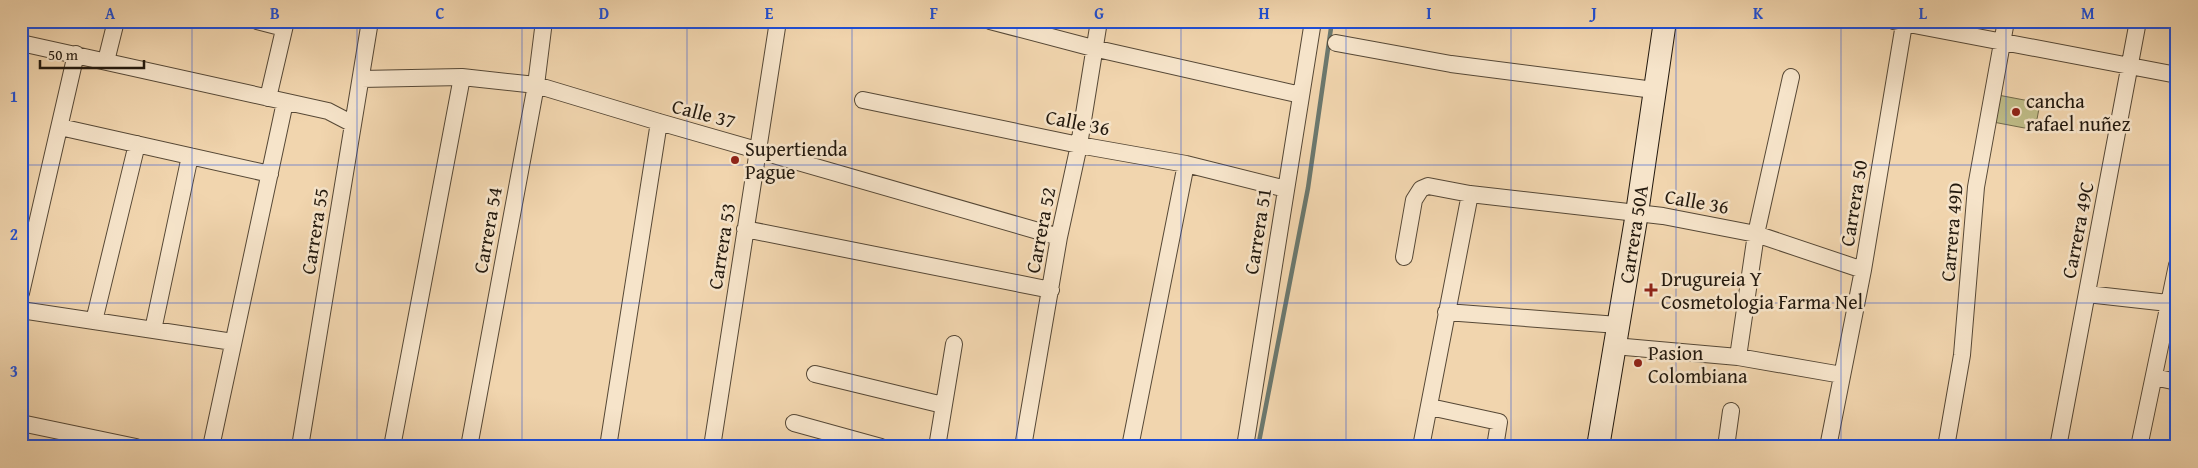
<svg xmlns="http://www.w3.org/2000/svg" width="2198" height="468" font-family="'Gentium Book Plus',serif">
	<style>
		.green { fill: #bfbc87; stroke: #716a4a }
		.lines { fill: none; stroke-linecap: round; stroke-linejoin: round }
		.stream { stroke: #6b786e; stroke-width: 4.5 }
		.street-casing { stroke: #564836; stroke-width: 18 }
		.secondary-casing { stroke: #23190e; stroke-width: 24 }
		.street { stroke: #f6e4ca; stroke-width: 16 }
		.secondary { stroke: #f6e4ca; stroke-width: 22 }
		.grid { fill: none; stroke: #1d4ed8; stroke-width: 1; stroke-opacity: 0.55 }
		.poi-dot { fill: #8f2418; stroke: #f6e4ca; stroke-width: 2 }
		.labels { text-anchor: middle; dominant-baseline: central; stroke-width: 5; stroke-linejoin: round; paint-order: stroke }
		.poi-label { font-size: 20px; fill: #23190e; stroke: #f6e4ca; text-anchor: start }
		.street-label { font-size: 20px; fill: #23190e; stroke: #f6e4ca }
		.neatline { fill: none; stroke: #1d4ed8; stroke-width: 2 }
		.grid-label { font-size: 16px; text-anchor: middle; font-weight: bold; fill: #1d4ed8 }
	</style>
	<rect width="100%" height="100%" fill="#f1d5ae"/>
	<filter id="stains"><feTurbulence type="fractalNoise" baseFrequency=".004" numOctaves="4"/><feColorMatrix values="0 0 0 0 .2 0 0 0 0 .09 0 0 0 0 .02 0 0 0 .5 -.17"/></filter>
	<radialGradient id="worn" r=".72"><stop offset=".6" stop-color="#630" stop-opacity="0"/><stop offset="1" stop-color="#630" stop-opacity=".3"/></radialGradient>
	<path class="green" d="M1998 95 2040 103 2035 130 1993 122Z"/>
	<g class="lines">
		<path class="stream" d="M1258 447 1308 188 1332 21"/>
		<defs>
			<path id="street" d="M257 21 284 28
				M990 21 1093 48 1301 95
				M1893 21 2177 75
				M21 43 328 111 353 124
				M1336 43 1451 64 1654 90
				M106 61 116 21
				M361 79 462 77 536 85 659 122 1059 237
				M268 98 286 21
				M863 100 1079 145 1186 164 1286 189
				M60 127 270 174
				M745 229 1051 290
				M1404 257 1414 200 1421 189 1428 186 1470 194 1663 216 1756 234 1863 270
				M21 293 76 54
				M2087 294 2177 304
				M21 310 233 342
				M1446 312 1618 325
				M94 321 137 144
				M153 330 190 156
				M1614 346 1738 357 1842 375
				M1738 357 1756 234 1791 77
				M815 374 943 405
				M2154 377 2177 382
				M1430 407 1499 422 1495 447
				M21 423 136 447
				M794 423 881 447
				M211 447 285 102
				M300 447 370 21
				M392 447 462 77
				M469 447 536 85 544 21
				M608 447 659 122
				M712 447 778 21
				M937 447 954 344
				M1023 447 1059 237 1079 145 1099 21
				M1130 447 1186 164
				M1245 447 1313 21
				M1421 447 1470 194
				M1726 447 1731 411
				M1828 447 1863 270 1904 24
				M1946 447 1962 355 1976 187 2006 21
				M2058 447 2138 21
				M2139 447 2177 265"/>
			<path id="secondary" d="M1598 447 1637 213 1665 21"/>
		</defs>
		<use href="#street" class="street-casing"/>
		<use href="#secondary" class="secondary-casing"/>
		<use href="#street" class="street"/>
		<use href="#secondary" class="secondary"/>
	</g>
	<path class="grid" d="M192 21V447M357 21V447M522 21V447M687 21V447M852 21V447M1017 21V447M1181 21V447M1346 21V447M1511 21V447M1676 21V447M1841 21V447M2006 21V447M21 165H2177M21 303H2177"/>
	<g class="poi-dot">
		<circle cx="2016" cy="112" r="5"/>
		<circle cx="735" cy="160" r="5"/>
		<path d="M1648.5 282.5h5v5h5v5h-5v5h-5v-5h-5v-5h5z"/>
		<circle cx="1638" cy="363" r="5"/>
	</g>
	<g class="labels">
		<g class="poi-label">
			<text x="2026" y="100">cancha<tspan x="2026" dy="23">rafael nuñez</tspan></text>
			<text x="745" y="148">Supertienda<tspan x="745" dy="23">Pague</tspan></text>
			<text x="1661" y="278">Drugureia Y<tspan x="1661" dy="23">Cosmetologia Farma Nel</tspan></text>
			<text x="1648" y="352">Pasion<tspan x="1648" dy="23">Colombiana</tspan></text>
		</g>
		<g class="street-label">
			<text transform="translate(704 113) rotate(15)">Calle 37</text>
			<text transform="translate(1078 122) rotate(11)">Calle 36</text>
			<text transform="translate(1697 201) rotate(10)">Calle 36</text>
			<text transform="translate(1853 203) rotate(-81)">Carrera 50</text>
			<text transform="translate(487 230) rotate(-80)">Carrera 54</text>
			<text transform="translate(1040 230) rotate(-79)">Carrera 52</text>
			<text transform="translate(2077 230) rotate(-79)">Carrera 49C</text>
			<text transform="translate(314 231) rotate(-81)">Carrera 55</text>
			<text transform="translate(1257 231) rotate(-81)">Carrera 51</text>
			<text transform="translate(1951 232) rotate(-85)">Carrera 49D</text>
			<text transform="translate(1633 234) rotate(-81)">Carrera 50A</text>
			<text transform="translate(721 246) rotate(-81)">Carrera 53</text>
		</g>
	</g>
	<rect width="2198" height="468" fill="none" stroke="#f1d5ae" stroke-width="55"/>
	<path d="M40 60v8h104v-8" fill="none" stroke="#23190e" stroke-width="2.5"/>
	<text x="48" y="60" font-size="15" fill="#23190e" stroke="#f6e4ca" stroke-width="4" paint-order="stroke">50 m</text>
	<rect x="28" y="28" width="2142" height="412" class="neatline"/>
	<g class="grid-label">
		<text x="110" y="19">A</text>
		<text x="275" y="19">B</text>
		<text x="440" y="19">C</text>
		<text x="604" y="19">D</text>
		<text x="769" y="19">E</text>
		<text x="934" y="19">F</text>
		<text x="1099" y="19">G</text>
		<text x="1264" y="19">H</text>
		<text x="1429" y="19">I</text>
		<text x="1594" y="19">J</text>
		<text x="1758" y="19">K</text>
		<text x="1923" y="19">L</text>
		<text x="2088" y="19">M</text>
		<text x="14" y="102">1</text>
		<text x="14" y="240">2</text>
		<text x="14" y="377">3</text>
	</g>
	<rect width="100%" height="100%" filter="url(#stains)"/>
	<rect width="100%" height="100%" fill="url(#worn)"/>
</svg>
